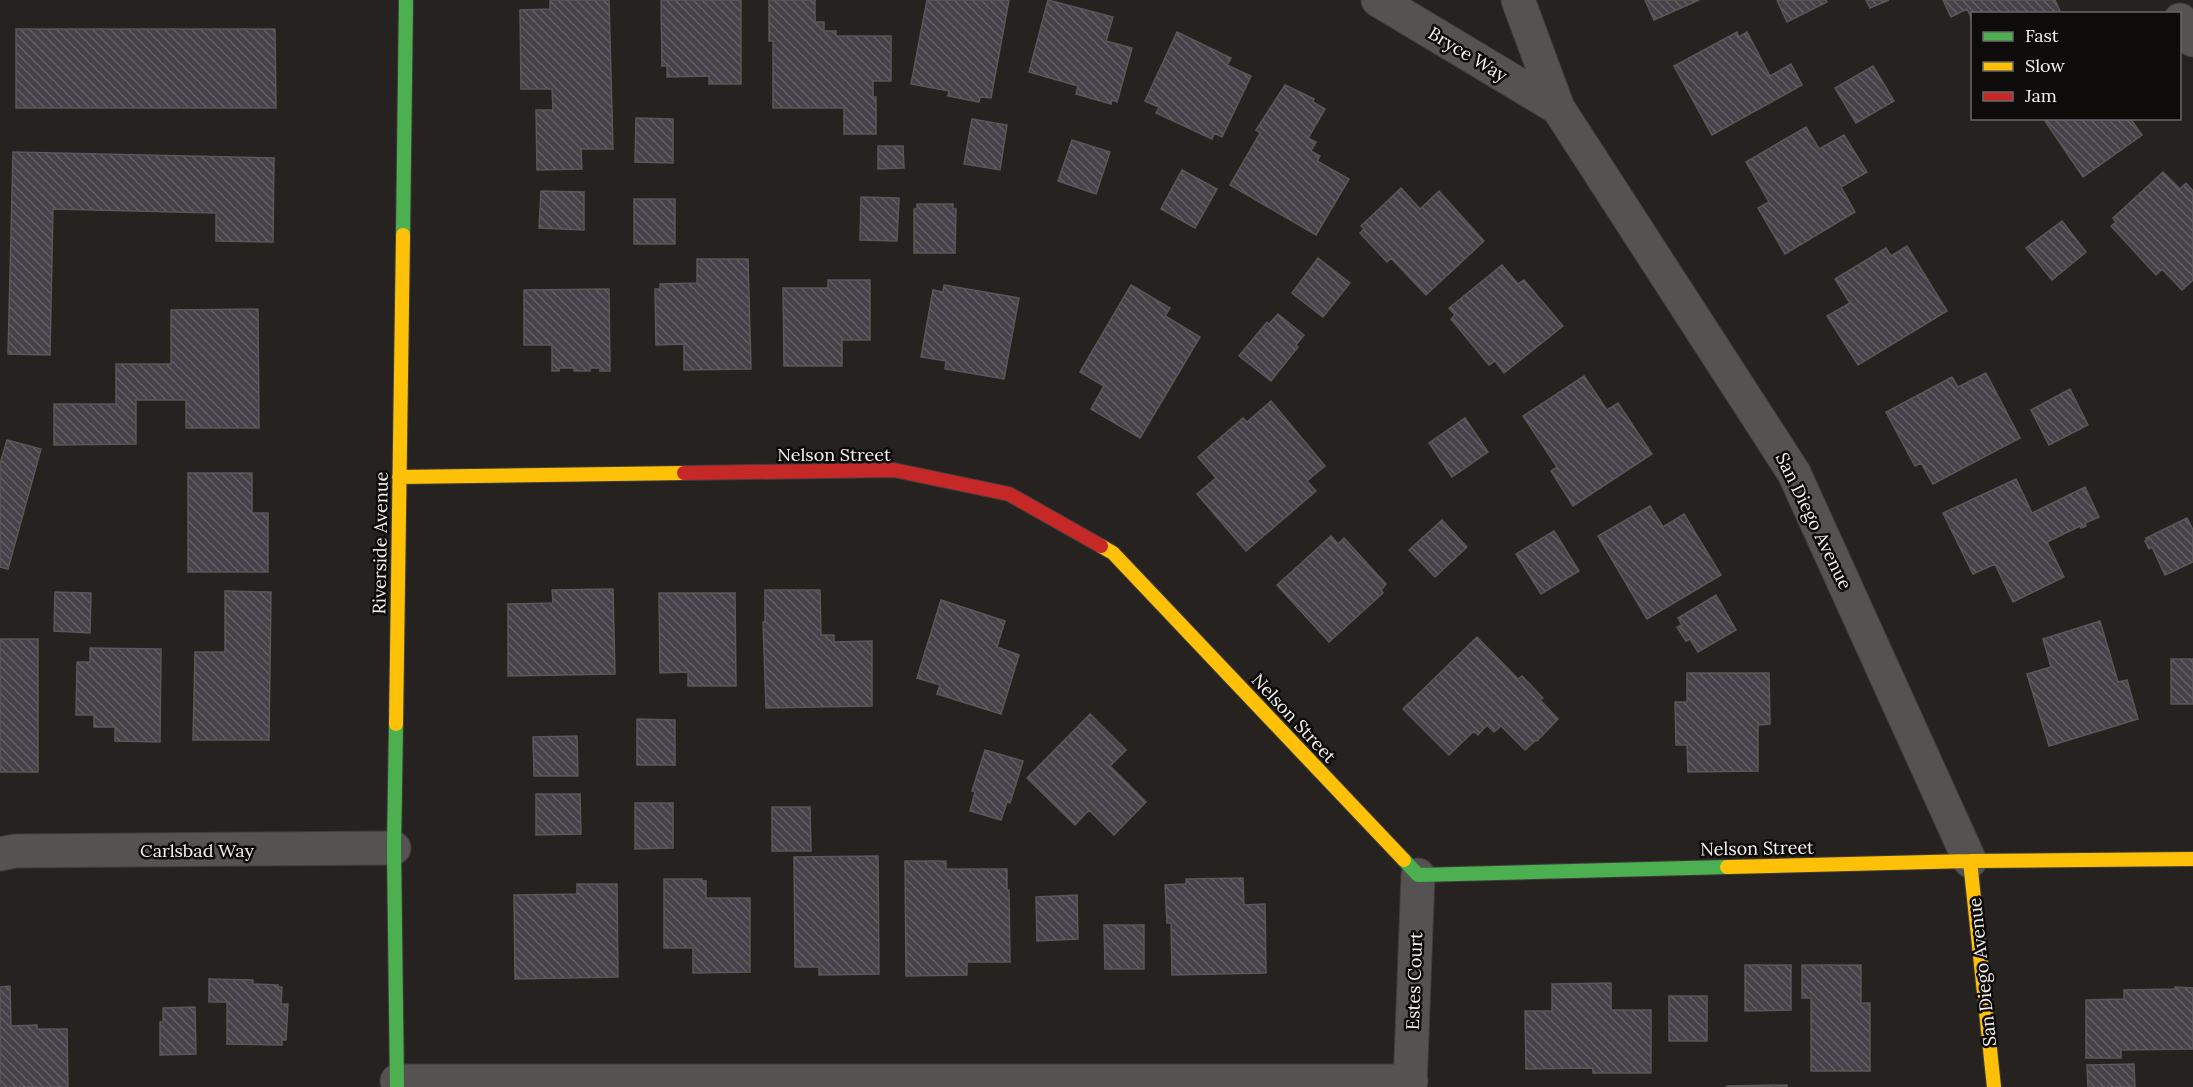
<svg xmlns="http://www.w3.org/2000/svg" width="2193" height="1087" font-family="Lora,serif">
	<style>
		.building { fill: url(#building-back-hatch); stroke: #595757; stroke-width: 1.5 }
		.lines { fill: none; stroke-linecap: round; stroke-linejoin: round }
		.street-casing { stroke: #403e3c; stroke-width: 35 }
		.fast-casing { stroke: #403e3c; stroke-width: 16 }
		.slow-casing { stroke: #403e3c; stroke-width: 16 }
		.jam-casing { stroke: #403e3c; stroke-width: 16 }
		.street { stroke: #555352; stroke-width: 33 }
		.fast { stroke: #4caf50; stroke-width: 14 }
		.slow { stroke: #ffc107; stroke-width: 14 }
		.jam { stroke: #c62828; stroke-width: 14 }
		.labels { text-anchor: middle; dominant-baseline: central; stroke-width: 5; stroke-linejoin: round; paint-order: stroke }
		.street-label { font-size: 18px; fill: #f5f3f0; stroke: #0e0c0b }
	</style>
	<defs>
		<pattern id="building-back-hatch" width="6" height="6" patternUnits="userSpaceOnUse" patternTransform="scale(1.5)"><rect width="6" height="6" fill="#46424a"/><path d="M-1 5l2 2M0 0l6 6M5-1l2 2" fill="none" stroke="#615e64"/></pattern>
	</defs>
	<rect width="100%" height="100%" fill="#252220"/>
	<path class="building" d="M550 0H609L613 149H581L582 169 537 170 536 110H553L552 89H521L520 10 550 9Z
		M661 0H741V84H709V76L667 77V66H662Z
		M769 0H815V22H824V31H836V36H891V81H873V97H876V134H844V108H773V41H769Z
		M927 0H1009L991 98 980 97 979 102 948 96 949 91 911 84Z
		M1048 0 1113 17 1106 41 1132 48 1117 102 1112 100 1111 104 1076 94 1078 86 1029 72Z
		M1645 0H1699L1654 20Z
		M1777 0H1826L1827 2 1787 22Z
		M1866 0H1889L1870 8Z
		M1943 0H2055L2060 11 2055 14H1972L1971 17 1967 9 1951 17Z
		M16 29H275L276 108H16Z
		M1177 32 1231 58 1227 65 1251 76 1222 137 1214 133 1212 139 1156 113 1159 107 1145 101Z
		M1737 32 1739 37 1747 32 1770 76 1791 64 1802 85 1712 135 1674 66Z
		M1873 66 1894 101 1856 123 1835 88Z
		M1285 85 1314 99 1313 102 1325 109 1308 138 1316 142 1311 151 1320 156 1317 161 1349 179 1316 235 1230 185 1260 133 1256 130Z
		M636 118 673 119V163L635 162Z
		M2043 118H2130L2142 135 2083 177Z
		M972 119 1007 125 1000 170 964 164Z
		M1806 127 1819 149 1844 135 1867 172 1841 187 1855 212 1785 254 1758 208 1769 202 1746 162Z
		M1072 140 1110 152 1096 194 1058 181Z
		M878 146H903L904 168 878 169Z
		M13 152 274 158 273 242 216 241V213L53 209 50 355 8 354Z
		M1182 170 1217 189 1195 228 1161 209Z
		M2163 172 2180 189 2186 183 2193 191V280L2182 290 2162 269 2156 275 2111 226 2116 222 2113 218Z
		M1401 188 1420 209 1439 191 1484 241 1426 295 1391 258 1387 262 1360 233 1364 229 1361 226Z
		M541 191 584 192V230L539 228Z
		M861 197 899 198 897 241 860 240Z
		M634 199H675V244H634Z
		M917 204H953V209H956L955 253H914V209H917Z
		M2062 221 2086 252 2052 280 2026 248Z
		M1907 246 1947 311 1858 365 1827 316 1850 303 1835 279 1886 248 1891 256Z
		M1318 258 1350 283 1323 317 1292 293Z
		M697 259H748L751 369 684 370V344L656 345 655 289H660V284L697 283Z
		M1502 265 1518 284 1524 280 1563 326 1504 373 1495 361 1489 365 1451 319 1455 315 1449 308Z
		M828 280H870V340H842V366H784L783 288H828Z
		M944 285 1019 298 1004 379 945 369 946 361 921 357 933 290 943 292Z
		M1131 285 1170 308 1165 316 1200 337 1140 438 1091 409 1104 386 1080 372Z
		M609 289 610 371H600V368H590V371H574V368H559V371H552V345H524V290Z
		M258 309 259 428H186V400H136V444L54 445V404H116V364H171V310Z
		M1278 314 1304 335 1296 345 1298 347 1271 381 1239 356 1267 322 1269 324Z
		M1986 373 2020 438 1933 484 1921 463 1915 466 1886 412 1952 377 1958 387Z
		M1584 376 1607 410 1618 403 1652 454 1573 506 1551 471 1557 467 1523 416Z
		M2070 389 2088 425 2049 445 2031 410Z
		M1271 401 1325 466 1307 481 1316 491 1246 551 1197 494 1216 478 1198 457 1243 418 1247 422Z
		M1465 418 1488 452 1452 477 1429 443Z
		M7 440 41 449 8 569 0 567V464Z
		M188 473H252V513H268V572H188Z
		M2016 479 2032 513 2085 487 2099 517 2085 523 2086 526 2081 528 2080 526 2047 542 2064 577 2013 602 1995 564 1973 574 1943 513Z
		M1650 506 1663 527 1684 514 1721 575 1647 619 1598 536Z
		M2187 518 2193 530V562L2165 575 2152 547 2149 549 2145 541 2148 539 2146 538Z
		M1442 520 1467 547 1435 577 1409 550Z
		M1554 531 1579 571 1541 594 1516 554Z
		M1331 536 1338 544 1344 538 1386 584 1381 590 1383 593 1329 642 1277 585Z
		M613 589 615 674 508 676V604L553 603 552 590Z
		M765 590H820L821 635H834V642L872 641V706L766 708 763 622H765Z
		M225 591 271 592 269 740H193L195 652H225Z
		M55 592 91 593 90 633 54 631Z
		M659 593H735L736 686H688V672L660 673Z
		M1716 595 1736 630 1698 652 1690 639 1686 641 1677 627 1682 625 1678 618Z
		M941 600 1005 621 997 647 1019 655 1001 714 937 694 940 685 917 678Z
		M2100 621 2118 682 2127 680 2138 719 2049 746 2027 674 2051 667 2043 639Z
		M1477 637 1518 679 1522 676 1543 698 1540 700 1558 719 1537 741 1536 740 1525 750 1501 726 1494 732 1487 725 1478 735 1474 731 1449 755 1403 709Z
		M0 639H38V772H0Z
		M90 648 161 649 160 742 115 741V727H94V715H76L77 662H90Z
		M2171 659H2193V704H2171Z
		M1687 673H1769L1770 724 1758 725V771L1688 772 1687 745H1676L1675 702H1687Z
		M1090 714 1126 750 1110 766 1146 802 1114 835 1089 810 1075 825 1027 778Z
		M637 719 675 720V765H637Z
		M577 736 578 776H534L533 737Z
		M985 750 1023 761 1010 803 1007 802 1001 820 970 811 975 792 972 791Z
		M536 794H580L581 834 536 835Z
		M635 803H673V848L635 849Z
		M772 807H810L811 851H772Z
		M878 856 879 974 819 975V967H795L794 857Z
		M905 861H946V869H1007V890H1009L1010 962H967V975L906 976Z
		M1243 878 1244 905 1265 904 1266 973 1172 975 1171 923H1167L1165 885 1186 884V879Z
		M664 879H702V881H706V898H750V972L693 973V948H664Z
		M577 884H617L618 977 515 979 514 895 577 894Z
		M1077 895 1078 939 1037 941 1036 897Z
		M1104 925H1144V969H1105Z
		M1745 965H1791V1010L1745 1011Z
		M1802 965H1861V1003H1870V1071H1811V998H1802Z
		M209 979 253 980V984L278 985V987H282L281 1004H288L286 1040H282V1045L227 1044V1002H209Z
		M1611 983V1010H1651V1073H1593V1068L1526 1069 1525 1011H1552V984Z
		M10 986 11 1026 37 1025V1029H67L68 1087H0V987Z
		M2175 987 2193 988V1049L2121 1050V1058H2086V1000L2124 999V990L2175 989Z
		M1669 996H1707V1041H1669Z
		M195 1007 196 1054 160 1055V1022H163V1008Z
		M2134 1064 2135 1087H2088L2087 1065Z
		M1787 1085V1087H1727V1086Z"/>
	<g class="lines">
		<defs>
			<path id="street" d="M1378 0 1558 108
				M1518 0 1558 108 1794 473 1970 861
				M2180 20 2193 40
				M0 854 15 851 394 848
				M397 1081H1411
				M1410 1087 1418 875"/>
			<path id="fast" d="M403 235 406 0
				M396 724 394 848 397 1087
				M1404 860 1418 875 1727 867"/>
			<path id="slow" d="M399 477 684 473
				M1101 546 1113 553 1404 860
				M396 724 403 235
				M1970 861 1994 1087
				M1727 867 1970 861 2193 859"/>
			<path id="jam" d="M684 473 894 470 1009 494 1101 546"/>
		</defs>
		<use href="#street" class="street-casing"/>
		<use href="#fast" class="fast-casing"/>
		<use href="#slow" class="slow-casing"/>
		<use href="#jam" class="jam-casing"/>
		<use href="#street" class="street"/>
		<use href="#fast" class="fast"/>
		<use href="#slow" class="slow"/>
		<use href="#jam" class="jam"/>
	</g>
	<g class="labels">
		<g class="street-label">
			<text transform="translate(1468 54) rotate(31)">Bryce Way</text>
			<text x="834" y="454">Nelson Street</text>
			<text transform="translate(1814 521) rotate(64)">San Diego Avenue</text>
			<text transform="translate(380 543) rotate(-89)">Riverside Avenue</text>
			<text transform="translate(1294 718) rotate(47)">Nelson Street</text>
			<text transform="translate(1757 848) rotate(-1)">Nelson Street</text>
			<text x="197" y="850">Carlsbad Way</text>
			<text transform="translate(1982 972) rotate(-96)">San Diego Avenue</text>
			<text transform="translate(1414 981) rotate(-88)">Estes Court</text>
		</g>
	</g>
	<rect x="1971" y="12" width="210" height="108" fill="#0e0c0b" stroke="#6a6867" stroke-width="1.5"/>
	<rect x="1983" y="32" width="30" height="9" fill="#4caf50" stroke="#6a6867" stroke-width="1.5"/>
	<text x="2025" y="42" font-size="18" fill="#f5f3f0">Fast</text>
	<rect x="1983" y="62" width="30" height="9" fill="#ffc107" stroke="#6a6867" stroke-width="1.5"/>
	<text x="2025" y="72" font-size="18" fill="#f5f3f0">Slow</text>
	<rect x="1983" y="92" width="30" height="9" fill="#c62828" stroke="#6a6867" stroke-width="1.5"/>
	<text x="2025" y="102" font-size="18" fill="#f5f3f0">Jam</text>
</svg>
